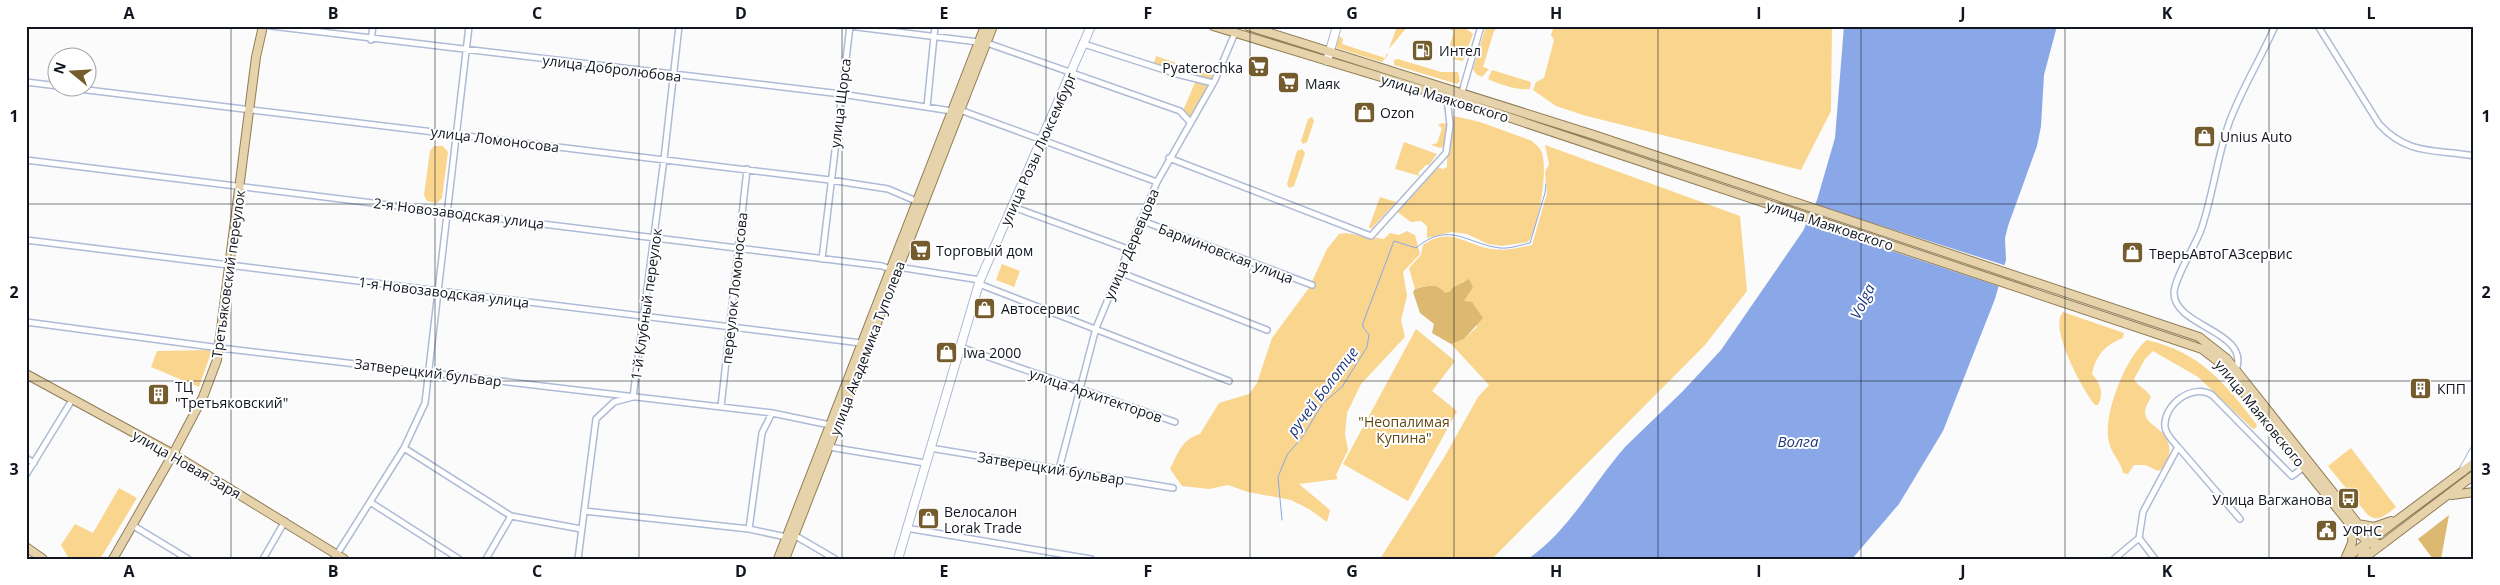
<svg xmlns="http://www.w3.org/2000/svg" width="2500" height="585" font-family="'Open Sans',sans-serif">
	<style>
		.green { fill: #fad58d }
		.forest { fill: #dcb870 }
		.water { fill: #8aa7e7 }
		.pier { fill: #fafbfa }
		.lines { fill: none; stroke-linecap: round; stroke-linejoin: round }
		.stream { stroke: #8aa7e7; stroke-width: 1 }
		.street-casing { stroke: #aebbd6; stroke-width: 8 }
		.secondary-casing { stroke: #aebbd6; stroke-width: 10 }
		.primary-casing { stroke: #917d56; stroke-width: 10 }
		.street { stroke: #fff; stroke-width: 5 }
		.secondary { stroke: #fff; stroke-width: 8 }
		.primary { stroke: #e6d3ac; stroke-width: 8 }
		.grid { fill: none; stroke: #11151f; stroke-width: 1; stroke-opacity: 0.55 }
		.labels { text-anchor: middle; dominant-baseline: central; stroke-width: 4; stroke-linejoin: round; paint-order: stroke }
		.poi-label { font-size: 14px; fill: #11151f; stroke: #fff; text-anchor: start }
		.street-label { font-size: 14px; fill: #11151f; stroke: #fff }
		.park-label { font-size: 14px; fill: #614911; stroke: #fff }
		.water-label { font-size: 15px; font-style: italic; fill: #1d3781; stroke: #fff }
		.neatline { fill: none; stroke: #11151f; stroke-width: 2 }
		.grid-label { font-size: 16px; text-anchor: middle; font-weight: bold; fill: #11151f }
	</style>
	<rect width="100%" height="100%" fill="#fafbfa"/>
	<path class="green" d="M1397 26H1408L1389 49Z
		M1440 26H1463L1473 34 1463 61 1453 59V49L1449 48 1454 31Z
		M1486 26H1499L1494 31 1483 67 1489 69 1482 77 1476 74 1473 69Z
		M1554 26H1832L1831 111 1801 170 1583 115 1556 106 1533 90 1536 82 1544 78 1554 40 1551 35Z
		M1338 35 1343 39 1342 44 1385 58 1387 53 1388 55 1382 62 1337 48 1334 44Z
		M1156 56 1214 76 1212 81 1153 66Z
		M1398 59 1441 72H1458L1460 81 1457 84 1394 65V60Z
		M1492 70 1531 82 1530 89C1518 91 1499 84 1488 79Z
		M1196 80 1210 83 1191 116H1187L1183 111Z
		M1454 116 1480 122 1532 141C1536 145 1540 147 1542 153 1548 170 1539 228 1528 242L1502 246 1488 244 1467 234 1452 232 1427 238V226L1421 221 1411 222 1396 211 1437 167 1443 169 1447 167V157Z
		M1312 117 1314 121 1307 142 1303 144 1301 141 1308 119Z
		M1442 123 1447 124 1444 146 1440 148 1431 145 1437 143 1442 128 1438 125Z
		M1404 142 1437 154 1429 165H1426L1418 173 1420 176 1395 169Z
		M1545 145 1740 216 1747 291 1705 345 1492 559H1380L1445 456 1478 397 1489 385 1451 344 1464 339 1477 327 1464 301 1473 286 1463 281 1458 286 1452 288V291L1445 293C1436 282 1427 286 1415 289L1409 268 1421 255 1423 245C1448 227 1463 242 1486 248 1502 252 1517 248 1532 245L1547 193 1545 172 1549 164Z
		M434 146H443L448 152 442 198 437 203 427 201 424 195 430 151Z
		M1302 149 1305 153 1294 186 1289 188 1287 184 1297 151Z
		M1380 197 1396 202 1371 229 1369 227Z
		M1407 231 1415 235 1420 254 1403 272 1407 296 1401 320 1405 337 1361 384 1347 413 1345 434 1348 450 1336 475 1338 479 1299 484 1330 510 1327 522 1309 509 1291 500 1248 492 1228 485 1209 489 1182 486 1170 469C1178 453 1182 439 1200 434L1219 403 1249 394 1257 383 1272 338 1309 288 1327 249 1339 234 1345 233 1384 239 1390 233 1399 235Z
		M1002 264 1020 271 1014 287 996 280Z
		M2063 312 2124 333 2123 338C2106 344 2095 356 2092 374 2101 384 2104 393 2098 405H2095C2083 391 2048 327 2063 312Z
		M1416 329 1455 361 1432 391 1457 411 1408 501 1343 464Z
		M2147 340C2200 352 2226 384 2257 425L2256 428 2253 429 2198 377 2153 351 2145 359 2134 379C2138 387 2147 389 2151 397 2149 401 2145 407 2145 412 2146 431 2180 427 2166 467L2158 471 2145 465H2134L2128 474 2123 473C2121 461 2111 454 2109 442 2102 416 2126 356 2147 340Z
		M212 350 199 387 151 367 157 351Z
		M2351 448 2396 507C2387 514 2378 524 2367 514L2328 466Z
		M119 488 137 498 100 559H69L61 545 75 524 93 533Z"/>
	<path class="forest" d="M1469 279 1473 287 1464 301 1472 302 1483 318 1464 339 1451 344 1432 333 1434 324 1420 313 1413 292 1415 289C1428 286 1436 282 1445 293L1451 291 1452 288Z
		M2449 515 2441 559H2433L2418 539Z"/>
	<path class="water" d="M1844 26H2057L2044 75 2041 126 2037 146 2008 226 2005 238 2006 260 1995 299 1943 431 1899 504 1852 559H1528C1570 530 1593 483 1626 446L1683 391 1721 350 1803 231 1817 200 1835 138Z"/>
	<path class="pier" d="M1813 204 2007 266 2001 287 1804 222Z"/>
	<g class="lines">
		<path class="stream" d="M1282 520 1278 477 1287 455 1303 436 1323 403 1342 387 1367 347 1369 335 1363 327V323L1394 241 1416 248C1449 220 1467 244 1500 248 1510 249 1520 245 1530 243L1545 193 1546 184"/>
		<defs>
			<path id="street" d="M271 26 841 94 952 111
				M849 26 978 42
				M2318 26 2379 124C2408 156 2436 149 2474 156
				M371 40 373 26
				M987 43 1180 111 1190 122
				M1084 44 1177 74 1213 83
				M26 82 58 86
				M71 88 830 180 888 189 916 201
				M1462 92 1481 26
				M927 107 935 26
				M960 110 1157 182
				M1169 158 1371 236 1446 153 1450 125 1447 98
				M26 160 882 266 890 269
				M1013 207 1128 249
				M1140 220 1312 285
				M26 240 861 343
				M822 259 850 26
				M898 267 980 280
				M1119 272 1267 330
				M979 284 1229 381
				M26 322 220 348 772 413 830 425
				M960 347 1175 422
				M2236 370C2251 331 2174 327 2174 293 2174 279 2195 246 2201 230 2213 195 2217 158 2229 123 2241 90 2261 58 2275 26
				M721 407 747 169
				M829 447 925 463
				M2178 447 2240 519
				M404 448 511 516 581 529
				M930 448 1173 488
				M26 458 34 463
				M1059 469 1096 328 1157 182 1215 80 1235 33
				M26 475 72 400
				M370 502 459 559
				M584 511 749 529 786 537
				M132 525 188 559
				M906 528 1091 559
				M749 529 762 433 772 413
				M794 535 835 559
				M2139 538 2143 512 2178 447C2173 441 2166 435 2165 427 2163 405 2192 383 2212 395L2292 476 2304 467
				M2139 538 2155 559
				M263 559 285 521
				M334 559 404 448 425 403 469 26
				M486 559 511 516
				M578 559 596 419 614 402 633 397 664 159 679 26
				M2114 559 2139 538"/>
			<path id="secondary" d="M1327 61 1337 26
				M2463 471 2474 451
				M898 559 980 280 1091 26"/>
			<path id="primary" d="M1213 26 1460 101 2202 349 2219 362 2353 528 2369 543 2383 544
				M1248 26 1594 135 2199 337 2227 359 2358 524C2364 537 2371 546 2360 559
				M26 374 173 454 344 559
				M2452 495 2474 492
				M2358 524 2374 527 2391 521
				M26 547 43 559
				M2346 557 2352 543 2353 528
				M2364 558 2474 475
				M113 559 173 454 203 397 217 360 256 57 263 26
				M778 559 985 26
				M785 559 993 26
				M2345 559 2474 463"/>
		</defs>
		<use href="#street" class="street-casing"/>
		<use href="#secondary" class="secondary-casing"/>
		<use href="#primary" class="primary-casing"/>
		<use href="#street" class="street"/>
		<use href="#secondary" class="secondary"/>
		<use href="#primary" class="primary"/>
	</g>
	<path class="grid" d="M231 26V559M435 26V559M639 26V559M842 26V559M1046 26V559M1250 26V559M1454 26V559M1658 26V559M1861 26V559M2065 26V559M2269 26V559M26 204H2474M26 381H2474"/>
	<defs>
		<symbol id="fuel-square" viewBox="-11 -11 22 22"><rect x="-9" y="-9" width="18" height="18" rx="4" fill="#745c2d" stroke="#fff"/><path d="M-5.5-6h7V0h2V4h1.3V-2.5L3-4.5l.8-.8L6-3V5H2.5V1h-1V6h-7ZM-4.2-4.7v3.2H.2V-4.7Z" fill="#fff"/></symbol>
		<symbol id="supermarket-square" viewBox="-11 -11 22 22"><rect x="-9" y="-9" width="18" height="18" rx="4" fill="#745c2d" stroke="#fff"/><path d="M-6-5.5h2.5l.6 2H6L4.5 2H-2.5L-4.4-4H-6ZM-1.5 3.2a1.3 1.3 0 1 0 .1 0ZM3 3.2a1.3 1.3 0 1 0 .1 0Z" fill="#fff"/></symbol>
		<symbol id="shop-square" viewBox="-11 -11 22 22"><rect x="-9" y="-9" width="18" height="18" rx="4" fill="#745c2d" stroke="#fff"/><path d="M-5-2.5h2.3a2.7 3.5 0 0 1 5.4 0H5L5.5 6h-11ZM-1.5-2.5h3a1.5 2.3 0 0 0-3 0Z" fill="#fff"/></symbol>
		<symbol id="building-square" viewBox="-11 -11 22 22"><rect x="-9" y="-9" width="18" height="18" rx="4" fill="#745c2d" stroke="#fff"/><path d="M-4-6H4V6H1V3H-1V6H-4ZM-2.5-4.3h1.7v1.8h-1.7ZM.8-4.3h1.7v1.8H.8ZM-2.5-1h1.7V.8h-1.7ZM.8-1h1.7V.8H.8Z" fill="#fff"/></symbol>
		<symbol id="bus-square" viewBox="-11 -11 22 22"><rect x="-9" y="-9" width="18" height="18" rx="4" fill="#745c2d" stroke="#fff"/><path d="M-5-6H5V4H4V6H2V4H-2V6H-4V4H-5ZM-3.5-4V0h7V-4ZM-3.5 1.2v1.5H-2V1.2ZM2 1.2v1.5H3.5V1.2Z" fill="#fff"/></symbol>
		<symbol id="civic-square" viewBox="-11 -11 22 22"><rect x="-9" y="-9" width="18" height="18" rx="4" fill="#745c2d" stroke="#fff"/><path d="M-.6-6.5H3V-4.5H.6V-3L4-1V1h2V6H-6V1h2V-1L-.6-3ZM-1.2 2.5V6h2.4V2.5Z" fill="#fff"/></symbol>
	</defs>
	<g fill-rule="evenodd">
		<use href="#fuel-square" x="1410" y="38" width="25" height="25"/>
		<use href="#supermarket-square" x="1246" y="54" width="25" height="25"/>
		<use href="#supermarket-square" x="1276" y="70" width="25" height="25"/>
		<use href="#shop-square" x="1352" y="100" width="25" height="25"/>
		<use href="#shop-square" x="2192" y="124" width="25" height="25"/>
		<use href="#supermarket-square" x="908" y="238" width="25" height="25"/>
		<use href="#shop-square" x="2120" y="240" width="25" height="25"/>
		<use href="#shop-square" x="972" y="296" width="25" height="25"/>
		<use href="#shop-square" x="934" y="340" width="25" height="25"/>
		<use href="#building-square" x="2408" y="376" width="25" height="25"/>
		<use href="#building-square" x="146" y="382" width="25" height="25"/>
		<use href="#bus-square" x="2336" y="486" width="25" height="25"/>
		<use href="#shop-square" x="916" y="506" width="25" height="25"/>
		<use href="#civic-square" x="2314" y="518" width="25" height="25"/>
	</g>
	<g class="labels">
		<g class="poi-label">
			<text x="1439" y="50">Интел</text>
			<text x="1243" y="67" text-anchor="end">Pyaterochka</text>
			<text x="1305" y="83">Маяк</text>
			<text x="1380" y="112">Ozon</text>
			<text x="2220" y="136">Unius Auto</text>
			<text x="936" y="250">Торговый дом</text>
			<text x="2149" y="253">ТверьАвтоГАЗсервис</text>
			<text x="1001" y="308">Автосервис</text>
			<text x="963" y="352">Iwa 2000</text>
			<text x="175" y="386">ТЦ<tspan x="175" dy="16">"Третьяковский"</tspan></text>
			<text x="2437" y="388">КПП</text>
			<text x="2332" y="499" text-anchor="end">Улица Вагжанова</text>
			<text x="944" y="511">Велосалон<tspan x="944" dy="16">Lorak Trade</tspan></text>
			<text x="2343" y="530">УФНС</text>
		</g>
		<g class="street-label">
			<text transform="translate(612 68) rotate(7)">улица Добролюбова</text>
			<text transform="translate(1445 98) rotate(17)">улица Маяковского</text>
			<text transform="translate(840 103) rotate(-83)">улица Щорса</text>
			<text transform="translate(495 139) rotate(7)">улица Ломоносова</text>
			<text transform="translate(1038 149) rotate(-66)">улица Розы Люксембург</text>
			<text transform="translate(459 213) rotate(7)">2-я Новозаводская улица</text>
			<text transform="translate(1830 225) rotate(18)">улица Маяковского</text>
			<text transform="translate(1131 244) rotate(-67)">улица Деревцова</text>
			<text transform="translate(1226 253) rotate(21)">Барминовская улица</text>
			<text transform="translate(228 274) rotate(-82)">Третьяковский переулок</text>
			<text transform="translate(734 288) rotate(-84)">переулок Ломоносова</text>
			<text transform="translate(444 292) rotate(7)">1-я Новозаводская улица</text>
			<text transform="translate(646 304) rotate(-82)">1-й Клубный переулок</text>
			<text transform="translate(867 348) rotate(-69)">улица Академика Туполева</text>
			<text transform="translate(428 372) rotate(7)">Затверецкий бульвар</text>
			<text transform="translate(1096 395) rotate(19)">улица Архитекторов</text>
			<text transform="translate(2260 413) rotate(51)">улица Маяковского</text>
			<text transform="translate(187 464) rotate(30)">улица Новая Заря</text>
			<text transform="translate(1051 468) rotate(9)">Затверецкий бульвар</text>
		</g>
		<g class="park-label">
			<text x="1404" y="421">"Неопалимая<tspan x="1404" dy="16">Купина"</tspan></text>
		</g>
		<g class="water-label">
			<text transform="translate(1862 301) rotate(-64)">Volga</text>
			<text transform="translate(1322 391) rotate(-53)">ручей Болотце</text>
			<text x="1798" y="441">Волга</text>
		</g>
	</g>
	<rect width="2500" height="585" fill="none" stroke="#ffffff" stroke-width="55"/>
	<g transform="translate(72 72) rotate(288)"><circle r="24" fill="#ffffff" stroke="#a0a1a5"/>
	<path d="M0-4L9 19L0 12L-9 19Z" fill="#745c2d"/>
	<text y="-8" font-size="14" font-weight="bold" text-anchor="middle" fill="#11151f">N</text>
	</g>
	<rect x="28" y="28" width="2444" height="530" class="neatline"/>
	<g class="grid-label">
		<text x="129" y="19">A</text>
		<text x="333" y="19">B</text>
		<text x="537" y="19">C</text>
		<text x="741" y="19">D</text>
		<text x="944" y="19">E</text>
		<text x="1148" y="19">F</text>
		<text x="1352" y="19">G</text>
		<text x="1556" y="19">H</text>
		<text x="1759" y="19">I</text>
		<text x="1963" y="19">J</text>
		<text x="2167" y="19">K</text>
		<text x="2371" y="19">L</text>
		<text x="14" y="122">1</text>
		<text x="2486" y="122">1</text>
		<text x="14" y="298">2</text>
		<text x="2486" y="298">2</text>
		<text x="14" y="475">3</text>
		<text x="2486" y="475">3</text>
		<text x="129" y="577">A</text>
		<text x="333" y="577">B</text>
		<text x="537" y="577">C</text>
		<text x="741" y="577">D</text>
		<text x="944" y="577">E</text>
		<text x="1148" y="577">F</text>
		<text x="1352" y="577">G</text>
		<text x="1556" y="577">H</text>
		<text x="1759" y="577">I</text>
		<text x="1963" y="577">J</text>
		<text x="2167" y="577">K</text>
		<text x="2371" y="577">L</text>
	</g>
</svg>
